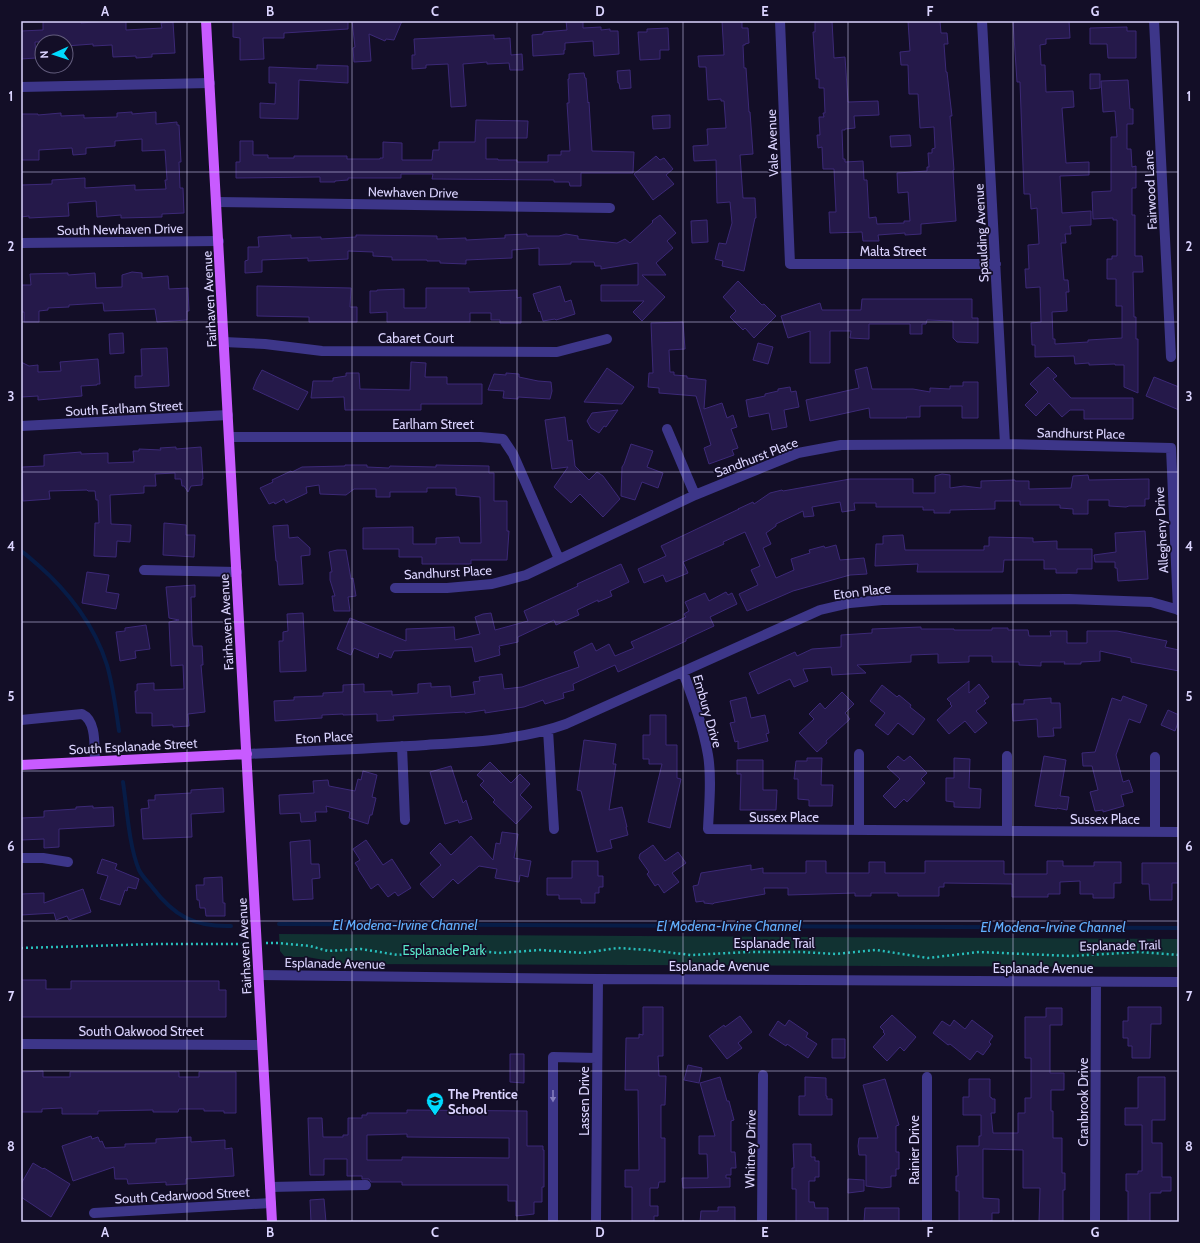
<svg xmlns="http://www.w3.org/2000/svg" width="1200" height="1243" font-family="Cabin,sans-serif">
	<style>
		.green { fill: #113232 }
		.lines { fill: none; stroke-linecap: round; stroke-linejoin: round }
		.stream { stroke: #071c47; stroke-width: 4 }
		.building { fill: #25194a; stroke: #3c2977; fill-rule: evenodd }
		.path { stroke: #28bfbc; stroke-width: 2.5; stroke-dasharray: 2 3; stroke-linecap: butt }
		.minor { stroke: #3d3689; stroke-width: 10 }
		.major { stroke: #c85bff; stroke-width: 10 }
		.oneway { fill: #847dbe }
		.grid { fill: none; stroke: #dbd4ff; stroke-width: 1; stroke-opacity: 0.55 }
		.labels { text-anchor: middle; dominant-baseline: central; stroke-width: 3.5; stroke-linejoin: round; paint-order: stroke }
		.street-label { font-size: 13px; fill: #dbd4ff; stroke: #130e27 }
		.park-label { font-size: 13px; fill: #59e7c9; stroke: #130e27 }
		.poi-label { font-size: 13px; font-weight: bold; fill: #dbd4ff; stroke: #130e27; text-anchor: start }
		.water-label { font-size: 14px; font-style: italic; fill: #62b0ff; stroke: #130e27 }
		.neatline { fill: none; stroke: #dbd4ff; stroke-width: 1.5 }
		.grid-label { font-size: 13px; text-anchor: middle; font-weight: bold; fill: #dbd4ff }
	</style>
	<rect width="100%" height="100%" fill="#130e27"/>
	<path class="green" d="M279 934 1179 939V967L347 964 307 957H285L280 951Z"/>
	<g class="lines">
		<path class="stream" d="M21 551C27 555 32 560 38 565 68 591 95 626 107 665 113 686 116 709 119 731
			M123 782C127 809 129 846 139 870 142 876 148 882 152 887 174 916 194 927 231 926
			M279 924 1179 928"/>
	</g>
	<path class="building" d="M43 21H81V23L107 21H126V30L162 28 161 23 173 22 175 53 152 54V57L136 58V56L113 57 112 45 93 46V44L66 46V42H35L36 58 21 59V31L43 30Z
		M233 21H348V29L284 33V38H263L264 59 240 60V38L233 37Z
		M352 21H402L394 40 386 39 385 41 369 34 371 61 354 62 353 48 355 47Z
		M566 21H583V28L601 27V30L610 29V31H618L619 54 594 56 593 41 565 43V50H564V54L533 56 532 35 543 34V32L567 30Z
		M722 21H742V28H748L749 43 745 44V45H743L744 68H746L749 112H750L753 154 740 155 743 198H755L756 218H755L744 271 722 266 723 261 715 259 719 243 726 244 732 223 730 202 717 203 716 160 694 161 693 146 708 145 707 129 726 128 724 101H721V99L708 100 706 67H699L698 56 724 55Z
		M815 21H832L834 58 845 57 848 102 878 101 879 115 854 116 855 128 845 129V130H842L843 159H845V162L863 161 864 180H867L869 218 876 217 877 224 904 223V221H910L908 192 898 193 897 173 927 171V167H929L928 153H932V149L935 148 934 127 920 128 918 94H909L908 65H901L900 52 910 51 908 21H940L941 33H947L948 44H944L946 72H947L950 99 952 116H950L954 170H953L956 221 921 224V234L905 235V233L878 235 879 241H863L862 232 830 233 829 212H836L834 169H823L822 147 818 148 817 135H820L819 117H824L823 113H825L824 88H819V79H816L813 32H815Z
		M1013 21H1069L1070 38 1046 39V44L1040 45 1041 65H1045L1046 92 1073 91 1074 107 1062 108 1066 163 1089 162V175L1060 176 1062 213 1091 211V225L1070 226 1071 234H1065L1066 243H1061L1064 280H1068L1069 292H1066L1067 311 1052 312 1053 339H1055V344L1088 342V340L1122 338V306H1116V279H1107V259H1112V256H1117V220H1113V218L1093 219 1092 192 1111 191V137H1117L1115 111 1103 112 1101 81 1128 80 1130 109H1133V124H1127V149H1131L1132 167 1136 166V188H1132V215H1135V256H1142L1143 272H1133L1134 317H1136V339H1138V393L1124 387V365H1115V364L1089 365V363L1075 364 1074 356 1035 357V345H1032L1031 323 1041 322 1040 287 1026 288 1025 269H1029L1028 245 1039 244 1037 208 1031 209 1030 194H1024L1020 82H1017Z
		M1127 27V31H1136V58H1108L1107 44H1090V28Z
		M668 28 669 50H660V59L640 60 638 32H647V29Z
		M494 35V39L510 38 511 55 522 54 523 70H510L509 63 487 64V62L463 64 466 106 451 107 448 64 426 65V68L412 69V55H415L414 39Z
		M317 65 348 66V83L299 80 298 119 260 118V103L275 104 276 83H269V67L317 69Z
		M630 70 631 88 620 89 619 83H618L617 71Z
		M584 73 585 78H586L588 103 589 102 592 151 634 152 633 173H581V186H570L569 182H554V180L432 179 433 174H401V178H348V180L335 181V182H320V177L236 178V162H240V141H253V155H268V158H294V156H347V159H380V158H383V142L402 143V160H432L433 150H439V142H475L476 120 528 121 527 138H486V159H498V160H517V162H548V155H561V151H570L567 103H569L568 79H569V74Z
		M1090 74H1100V88L1090 89Z
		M132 112V114L156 112V124L177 122V125H179L181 162H179L180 188H183L184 213 162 214V217L121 218V215L97 217 96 201 68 203 69 216 29 218V216L21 217V185L52 184V180L85 178V188L135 185V190L166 189 165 180H167L165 150 142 151V139L115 141V146L86 148V154L73 155 72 148 39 150V160H21V127H22L21 114H38V115L61 113V116L84 115V118L117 117V113Z
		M670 115V128L653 129 652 116Z
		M910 135 911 146 891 147 890 136Z
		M656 156 660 160 664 158 673 169 666 175 674 184 653 200 634 174Z
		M660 215 676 233 667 241 673 248 656 263 666 275H642L665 297 642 321 633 312 644 301H601V285H638V263L601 269V266H595L594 262H571V264L539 265V248L512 250V258L466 260V264L440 263V261H427V260H392V257L373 256V252L348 251V259L308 261V258L262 260V272L245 273V261L248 260V247H259L258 237 291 235V238L321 237V239L356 237V235L437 236V239L466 238V240L505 238V235L527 234V236H559L566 234 578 236V239L617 243 625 239 630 243 653 222 652 221Z
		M707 220 708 242 692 243 691 221Z
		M132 272 142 273V278L168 276 169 289 188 288 189 311H187V320L157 322 155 309 104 311 103 303 69 305V307L48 308V310L39 311V322H24V312H21V285H31L30 274 68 273V275L95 273 96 288 122 287V275Z
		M738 281 762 305 764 304 776 316 754 338 745 328 743 330 730 317 736 311 723 297Z
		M257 286 351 288 350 307H357V322H309V317L257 316Z
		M560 286 565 302 571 300 575 314 556 320 555 319 543 321 540 311 539 312 533 294Z
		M426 288H469V292L517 290V298L521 297V323H500V320H491V313H470V322H387V312L370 313V291H377V290L404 289V308H426Z
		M862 299H972V318H978V343L957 342 953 338V321L927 320 926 324H922V334H910V324H869V339L850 338 851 331H830V363H810V331L788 338 781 316 820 303 822 310H861Z
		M683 322 685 349 669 350 670 372H674V375L687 376V378L706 380 704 409 722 403 727 418 733 415 737 427 731 429 738 448 732 450 734 455 709 464 704 448 711 445 696 396 659 393V388L648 387 649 373H653L651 323Z
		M123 333 124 353 110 354 109 334Z
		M758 343 773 347 768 364 753 360Z
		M167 348 169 386 135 388V376H142L141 349Z
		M98 359 100 384H97V385L81 386 82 396 38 400V396L21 397V362L29 366 38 365V372L61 371 60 362Z
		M411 362 426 363 425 377H447V384H482V404H421V410H345L344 397 311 398 313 381H333V378L346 376V373H359L360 389 410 390Z
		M867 367 872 389H913L930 392V388L950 389V386H963V382H978V418H962V406H920V417H906L907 418H870L869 408 810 421 806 400 859 388 855 370Z
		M1048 367 1057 376 1053 379 1071 398H1133V419H1084V410H1070L1062 417 1049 403 1036 416 1025 405 1038 392 1030 384Z
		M607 368 634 387 622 404 584 402Z
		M262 370 308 392 298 410 253 389 257 379Z
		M506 373 519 374V377L538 381 551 382 552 391 550 399 518 397V399L503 398 504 391 488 390 494 374 506 375Z
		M1154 377 1179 387V410L1146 396Z
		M790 387 791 392 796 391 799 407 784 410 787 427 772 430 769 413 749 417 746 400 765 396V394L778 391V389Z
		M618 410 606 427 604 426 599 433 591 428 587 421 592 413Z
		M565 417 568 441 572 440 575 466 589 480 597 472 603 476 620 499 603 517 580 494 571 503 554 487 568 467 552 469 545 420Z
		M631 444 653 451 647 467 663 473 658 488 642 482 635 500 621 496 622 467 624 464Z
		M176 447V449L201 447 203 479H202V485L191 486 188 492 184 486H182L181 479H175V473L155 474 156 486H144V493L110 495 111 524 131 525 130 542 117 541 116 557 94 556 95 523H99L98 500H96L95 491H88L87 490 49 491 50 499 23 501 22 467 44 466V455L81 452V454L108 453V463L134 462 133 451H139V449L161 450 160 448Z
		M345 465H367V467L389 468 390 466 436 467V465L489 466V473H494V501H507V531H509L507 560H471V564H422V557H399V549H363V528L413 527V544H436V538L459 537 460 543H481L480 497 456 495V488H427V492H390V497H376V489H354L346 495 320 494 319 485 306 487 307 493 286 503 284 499 275 504 274 502 269 504 260 488 273 482 272 480 291 471 292 472 302 467 345 466Z
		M942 474 950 475V488L964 486 981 488V481L1015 480V481H1029V489L1071 488 1073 476 1088 475 1089 480 1149 479V499H1145V506H1129L1126 507 1109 506V500H1088V514H1073V509L1060 508V505H1020V501H995V509L950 510V513H934V510H923V507H876V503H854L855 510 842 512 840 502 812 507 814 516 804 517 803 511 776 524V526L766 533 771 544 763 548 776 578 794 570 791 559 810 553 809 550 824 546 825 548 836 545 840 560 864 558 867 574 850 575 793 591 747 611 739 594 758 585 751 570 760 566 745 532 723 542 724 544 683 562 688 573 666 582 663 575 644 583 638 569 666 556 661 546 739 509H738L753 502 754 504 770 493 782 490 783 491 850 479H913V493H935V476Z
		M164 523 186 525V535H195L194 557 163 555Z
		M288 525 289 538 298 537 310 548V555L301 556 303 584 279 585 277 561H276L273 526Z
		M1145 531 1148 579 1118 581 1117 568H1115V562H1095L1094 555 1116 552 1115 533Z
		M903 535 905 550H984V546H989V537L1033 538V542L1057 541V549H1092V569H1077V573H1056V569H1044V560H1004L1003 572H917L918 564 875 566 876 544H883V536Z
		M337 550H346L351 579 353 578 356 596 348 597 350 611H334L332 596H335L330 580V572H332L329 552Z
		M621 564 629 582 610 591 612 596 598 602V600L577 610 579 615 556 625 554 620 518 637V642L499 646 500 649H499L500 655 475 662 472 647 394 651 391 658 379 653 378 658 354 648 351 655 337 649 350 618 406 641V629L454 627 455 640 480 634 475 617 483 614 491 613 495 630 528 621 524 611 578 586 577 584Z
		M87 572 109 575 106 592 119 594 116 609 82 603Z
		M195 585V597H191L192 636 193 646H202L203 665H201L205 712 188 714 189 726 173 727V725L152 726V713H136L135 691H137V684L154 683V690L184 689 183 665 171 666 169 622 179 620 169 618 166 587Z
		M726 592 728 595 732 593 737 604 710 617 714 626 686 639V641L618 672 615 665 573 684 574 690 563 693 564 698 545 704 543 700 524 707 485 713V710L465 713V712L393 716 394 720 377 721V714L343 715V714L322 715V718L275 721 274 701 294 700V697L323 696V693L343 692V685L364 684V692L392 691V695L418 693V684L431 683V687L450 686 451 697 475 694 473 682 480 681 479 677 502 674 504 689 522 687 579 667 574 652 592 643 596 651 609 644 615 656 634 648 631 642 686 617 684 614 689 611 685 602 705 593 709 601Z
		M303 613 306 671 280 672 279 641H283V632L288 631 287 614Z
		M146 625 150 649 135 651 136 658 120 661 116 632 125 631V628Z
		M921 627V629H954V630H992V628H1008V630H1028L1029 636H1051L1050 631H1067V643H1087V631H1117L1167 641 1165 647 1179 650V671L1131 662V658L1100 651V661L1081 662V664H1064L1065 662H1041V666L1019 665V662H992V656H969V662L938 663V654L911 655V662L857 665 866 673 832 675 831 667 803 669 808 681 794 687 790 679 758 694 749 673 795 652 797 656 812 649 841 647V635L872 633V629Z
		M969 681V693L979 684 989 697 984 701 986 703 976 711 987 723 975 733 965 721 949 734 937 720 952 706 950 704 951 703 947 699Z
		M882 685 897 697 899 695 911 705 910 707 925 719 913 735 898 723 888 735 875 725 885 713 870 701Z
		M842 692 854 704 845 713 850 719 826 741 827 743 817 752 799 733 814 719 809 714 820 703 825 709Z
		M1123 696 1147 705 1140 723 1129 719 1116 755 1123 782 1129 780 1133 792 1121 795 1124 806 1103 812V810L1095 811 1090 792 1098 790 1092 766H1083L1082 753 1095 752 1112 698 1121 701Z
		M746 697 751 718 765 715 769 733 766 734 768 741 738 749V741L735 742 730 723 735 722 730 701Z
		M1051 698V703H1060L1061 728H1053L1054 736 1038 737 1037 719 1013 721 1012 704H1024V700Z
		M1168 710 1179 715V720L1175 731 1161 725Z
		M650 715H666V745H677V778L681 779 670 828 648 822 662 764H649V759H643V735H650Z
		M584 740 616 744 613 764H616L609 810 622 807 627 827H626L628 835 610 840 612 848 597 852 581 791 577 790Z
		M898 756 904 761 910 756 927 773 921 779 925 783 907 802 904 799 895 808 883 796 900 779 887 767Z
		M1044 756 1066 760 1060 796 1069 797 1067 810 1057 808V809L1035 806Z
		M807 758H822L821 785H833L832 806H809V800L798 799V779H794L796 761H807Z
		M954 758 970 759 969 788 981 789 980 808 954 807V802L946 801V778H954Z
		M737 760H763V790H777L776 810H740L741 774H737Z
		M490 762 511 783 520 774 530 784 520 795 532 807 516 824 493 802 495 800 480 785 484 781 477 775Z
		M451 766 463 803 466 800 472 819 459 823 458 820 445 824 430 772Z
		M363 771 377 775 372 797 376 798 372 815H370L368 824 349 818 350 812 326 806 327 812H315L316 821 301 822 300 813 280 814 279 795 314 793 313 781 328 780 329 786 355 791 358 779 361 780Z
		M223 788 224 812 191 814 192 837 143 839 141 809 149 808 148 800H155V795L191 793V790Z
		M93 806V808L113 807 114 826 59 829V847L44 848V839L21 840V818L44 817V811L76 809V807Z
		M502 832 518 834 514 858 531 861 528 877 520 875 519 882 495 878 497 869 479 866 458 884 453 879 433 898 420 884 441 865 430 853 440 843 451 855 471 836 493 860 496 843 500 844Z
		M310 840 311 864H319L320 878 312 879 313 899 293 900 290 842Z
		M366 840 383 865 392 859 411 888 398 896 395 892 388 897 378 884 371 889 358 869H359L355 863 360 860 353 849Z
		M653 845 665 861 678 852 686 863 672 873 679 882 664 893 658 884 655 886 647 874 649 872 639 858 640 854Z
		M102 859 117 864 115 869 139 879 136 889 128 887 127 891 125 890 120 905 100 899 108 876 97 873Z
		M572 861H598V876H603V887H599V893H595V903H581V899H559V895H547V878H572Z
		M806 861H826V873H869V862H885V873H925V861H1004V874H1047V861H1063V866H1094V862H1121V883H1114V898H1093V894H1080V881L1060 882V894H1048V897H1012V884L944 883V887H939V896H898V893H871V896H855V893L788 895V888H764L765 894 714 903 713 904 704 903V901L696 902 693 886 698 885 701 873 751 865V870L763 868V873H806Z
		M1142 863H1179V883H1172V900H1150L1149 884H1142Z
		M222 877 223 903H225V916H206L205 908H200L199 900H197L196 885H204V878Z
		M83 889 91 912 69 920 67 916 56 920 54 913 21 915V894L44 893V903Z
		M21 980H46V989H71V981H219V990H226V1017H21Z
		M643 1007H663V1056H658L659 1076H666L665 1105H661V1138H665V1182H659L658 1188H650V1206H658V1216H654V1222H632V1187H625V1170H639L638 1090H625L626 1038H639V1034L643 1035Z
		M1128 1007H1161V1024H1151L1150 1058H1132V1046H1128V1038H1123V1021H1128Z
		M1046 1008H1062V1025H1050V1073H1064V1090H1051V1111H1053V1138H1062V1173H1065V1190H1063V1222H1039L1040 1188H1023V1150L983 1149V1198L999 1199V1213H992V1221H990V1222H959V1191H956V1176H958L957 1146H979V1136H981V1115H963V1097H969V1079H990V1097L992 1098V1099H995V1113H991L993 1133H1018V1113H1025V1098H1031V1058H1025V1017H1046Z
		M892 1015 916 1037 904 1051 900 1047 887 1061 873 1047 885 1034 883 1032 884 1031 880 1027Z
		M740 1016 752 1032 738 1043 742 1048 727 1059 709 1036 724 1025 725 1027Z
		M789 1020 808 1033 806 1037 817 1044 808 1058 787 1044 786 1046 769 1035 778 1021 785 1026Z
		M954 1020 965 1029 972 1020 993 1036 989 1042 991 1044 983 1055 977 1051 970 1060 950 1044 948 1045 933 1033 942 1021 950 1026Z
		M832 1039H845V1058H832Z
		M510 1054H524V1083L510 1082Z
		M688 1065 702 1068 699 1083 684 1080Z
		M43 1071V1077H70V1072H179V1077H199V1072H236V1113H224V1111H204V1109H179L178 1112H153V1110L98 1111V1114H62V1108L42 1109V1112H21V1072Z
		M720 1077 727 1101H729L734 1120 731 1121V1152H735L736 1168H731V1175H726V1178H730V1187L683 1188 682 1178H708L707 1154H699V1136H715L700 1083Z
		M805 1077 826 1078V1096H827V1099H832V1115H799V1096H805Z
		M1138 1077H1165V1120H1152V1143H1162V1177H1171V1191H1161V1193H1150V1222H1128V1191H1126V1174H1138V1171H1142V1125H1125V1108H1138Z
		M885 1079 899 1125 896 1126V1152H899V1169H896V1176H891V1187L882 1188 866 1186V1155H859L858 1146 859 1138H878L863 1085Z
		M407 1110 527 1111V1146H543V1150H544V1187H542V1202H534V1214L516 1216V1201H508V1185H402V1182H371L369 1179H362V1176H347V1159H324V1175H310L308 1118H322L323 1137H343V1135H348V1118H362V1115H367V1113H407ZM407 1134V1137L509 1138V1158L402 1157V1160H367V1135Z
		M91 1136 92 1139 98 1137 100 1142 102 1141 105 1148 125 1147V1144L156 1143V1139L191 1137V1142L225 1140V1149L232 1148 234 1176 186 1179V1184L166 1185V1182L128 1184 127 1179H115L114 1167 73 1181 62 1146Z
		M793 1144H811V1157H815V1161H819V1177H815V1181H809V1202H814L815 1208H828V1222H796V1189H792V1168H794Z
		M33 1163 43 1169 44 1168 70 1184 51 1217 21 1197V1184Z
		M848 1179 864 1180V1191L848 1193Z
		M324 1199 326 1222H311L310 1200Z
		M718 1207H735V1222H700L701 1211H718Z
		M865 1208H899V1222H864Z"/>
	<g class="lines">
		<path class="path" d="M266 943H278L310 946 328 951 361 949 398 955 456 949 499 953 540 950 583 953 618 948 648 950 691 955 749 952H801L836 954 876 950 928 958 979 952 1071 956 1140 952 1179 955
			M21 948 157 944H247"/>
		<path class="minor" d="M780 21 790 264H996
			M982 21 1005 444
			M1154 21 1171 357
			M21 87 210 83
			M216 202 610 208
			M21 243 219 241
			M224 342 265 344 322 351 557 352 607 339
			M21 426 228 415
			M667 429 695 495
			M229 437H480L503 439 513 454 559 559
			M144 570 237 572
			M395 588H447L492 584 526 575 695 495 798 453 841 445 1005 444 1171 448 1178 610
			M683 672C693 699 703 726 708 755 712 779 709 805 708 829L1179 832
			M21 720 82 714C97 721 94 747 95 761
			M548 730 554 829
			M402 746 405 820
			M247 754C306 751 366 749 426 745 473 742 522 740 566 724L820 610 850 603 882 600 1069 599 1151 602 1179 610
			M859 754V830
			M1007 831V756
			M1155 832V757
			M21 858H43L68 862
			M259 975 598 979 1179 982
			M21 1044 262 1045
			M270 1187 366 1185
			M94 1213 271 1203
			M553 1222V1057L597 1058
			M596 1222 598 979
			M762 1222 763 1075
			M927 1222V1077
			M1095 1222 1096 982"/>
		<path class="major" d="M206 21 272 1222
			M21 765 247 754"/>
	</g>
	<defs><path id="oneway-solid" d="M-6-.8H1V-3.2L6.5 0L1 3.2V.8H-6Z"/></defs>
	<use class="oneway" href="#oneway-solid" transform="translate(553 1096) rotate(90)"/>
	<path class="grid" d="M187 21V1222M352 21V1222M517 21V1222M683 21V1222M848 21V1222M1013 21V1222M21 172H1179M21 322H1179M21 472H1179M21 622H1179M21 771H1179M21 921H1179M21 1071H1179"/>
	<defs>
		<symbol id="school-pin" viewBox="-11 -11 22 30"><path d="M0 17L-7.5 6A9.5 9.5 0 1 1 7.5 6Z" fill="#00dbff" stroke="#130e27"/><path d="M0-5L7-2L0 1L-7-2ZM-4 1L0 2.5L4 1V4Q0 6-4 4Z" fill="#111"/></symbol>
	</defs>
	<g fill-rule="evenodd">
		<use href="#school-pin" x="425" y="1091" width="20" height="27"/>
	</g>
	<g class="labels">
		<g class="street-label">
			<text transform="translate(772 143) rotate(-92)">Vale Avenue</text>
			<text transform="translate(1150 190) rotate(-93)">Fairwood Lane</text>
			<text transform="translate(413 192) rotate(1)">Newhaven Drive</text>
			<text transform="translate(120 229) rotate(-1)">South Newhaven Drive</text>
			<text transform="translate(981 233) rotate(-93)">Spaulding Avenue</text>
			<text x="893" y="251">Malta Street</text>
			<text transform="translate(209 299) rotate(-93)">Fairhaven Avenue</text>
			<text x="416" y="338">Cabaret Court</text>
			<text transform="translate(124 408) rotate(-3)">South Earlham Street</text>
			<text x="433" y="424">Earlham Street</text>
			<text transform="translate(1081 433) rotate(1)">Sandhurst Place</text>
			<text transform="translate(756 457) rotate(-21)">Sandhurst Place</text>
			<text transform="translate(1161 530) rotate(-93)">Allegheny Drive</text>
			<text transform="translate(448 572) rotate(-3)">Sandhurst Place</text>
			<text transform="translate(862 591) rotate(-7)">Eton Place</text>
			<text transform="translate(226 622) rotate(-93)">Fairhaven Avenue</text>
			<text transform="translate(708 711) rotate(74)">Embury Drive</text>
			<text transform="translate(324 737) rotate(-3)">Eton Place</text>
			<text transform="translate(133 746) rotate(-3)">South Esplanade Street</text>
			<text x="784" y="817">Sussex Place</text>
			<text x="1105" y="819">Sussex Place</text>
			<text x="774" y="943">Esplanade Trail</text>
			<text transform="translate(1120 945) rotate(-1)">Esplanade Trail</text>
			<text transform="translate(244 946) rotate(-93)">Fairhaven Avenue</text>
			<text transform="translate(335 963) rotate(1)">Esplanade Avenue</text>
			<text x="719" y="966">Esplanade Avenue</text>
			<text x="1043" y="968">Esplanade Avenue</text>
			<text x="141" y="1031">South Oakwood Street</text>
			<text transform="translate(584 1101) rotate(-90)">Lassen Drive</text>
			<text transform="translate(1083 1102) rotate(-90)">Cranbrook Drive</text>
			<text transform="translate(750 1149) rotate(-89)">Whitney Drive</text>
			<text transform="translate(914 1150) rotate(-90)">Rainier Drive</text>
			<text transform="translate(182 1195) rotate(-3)">South Cedarwood Street</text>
		</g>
		<g class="park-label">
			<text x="444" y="950">Esplanade Park</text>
		</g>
		<g class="poi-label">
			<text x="448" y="1094">The Prentice<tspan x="448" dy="15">School</tspan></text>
		</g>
		<g class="water-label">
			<text x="405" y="925">El Modena-Irvine Channel</text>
			<text x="729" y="926">El Modena-Irvine Channel</text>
			<text x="1053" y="927">El Modena-Irvine Channel</text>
		</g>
	</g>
	<rect width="1200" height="1243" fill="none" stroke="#130e27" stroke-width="44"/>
	<g transform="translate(54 54) rotate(267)"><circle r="19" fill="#130e27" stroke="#635d7d"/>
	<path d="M0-3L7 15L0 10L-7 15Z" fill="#00dbff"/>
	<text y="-6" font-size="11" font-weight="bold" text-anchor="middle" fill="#dbd4ff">N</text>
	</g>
	<rect x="22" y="22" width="1156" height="1199" class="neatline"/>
	<g class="grid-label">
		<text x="105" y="16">A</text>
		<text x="270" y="16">B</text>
		<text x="435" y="16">C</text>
		<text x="600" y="16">D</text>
		<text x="765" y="16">E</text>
		<text x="930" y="16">F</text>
		<text x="1095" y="16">G</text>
		<text x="11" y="101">1</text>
		<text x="1189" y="101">1</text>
		<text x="11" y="251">2</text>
		<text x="1189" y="251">2</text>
		<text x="11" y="401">3</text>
		<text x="1189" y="401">3</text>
		<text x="11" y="551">4</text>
		<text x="1189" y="551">4</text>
		<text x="11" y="701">5</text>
		<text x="1189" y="701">5</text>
		<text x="11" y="851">6</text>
		<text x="1189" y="851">6</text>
		<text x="11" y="1001">7</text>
		<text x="1189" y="1001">7</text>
		<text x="11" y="1151">8</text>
		<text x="1189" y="1151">8</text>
		<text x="105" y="1237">A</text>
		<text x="270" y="1237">B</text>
		<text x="435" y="1237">C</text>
		<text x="600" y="1237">D</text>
		<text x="765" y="1237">E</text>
		<text x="930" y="1237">F</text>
		<text x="1095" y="1237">G</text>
	</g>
</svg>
